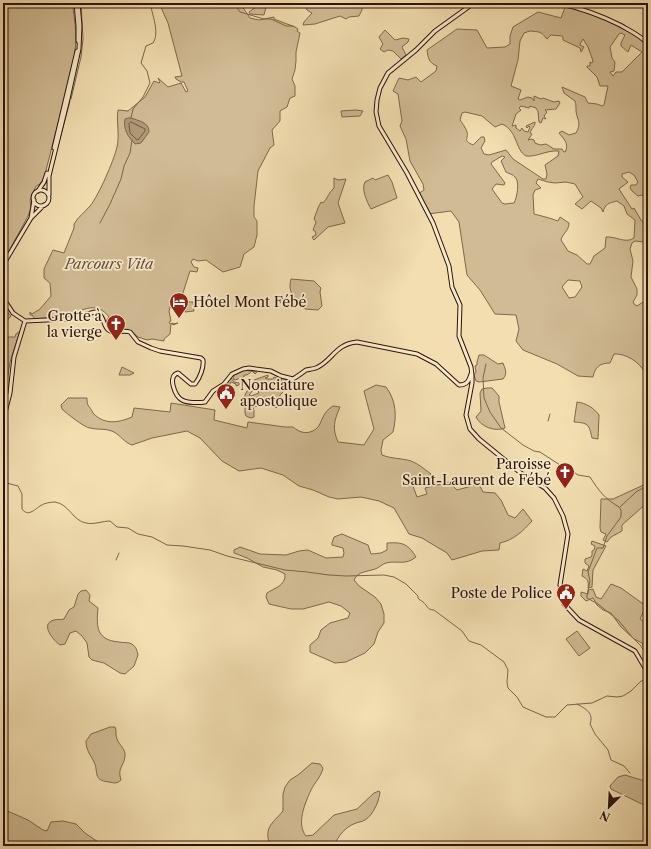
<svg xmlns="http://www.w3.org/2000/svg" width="651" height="849" font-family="'Libre Caslon Text',serif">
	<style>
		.green { fill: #d1bb94; stroke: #80664c; fill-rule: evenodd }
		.water { fill: #b09977; stroke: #7d6349 }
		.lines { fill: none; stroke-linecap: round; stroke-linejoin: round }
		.shore { stroke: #70563e; stroke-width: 1 }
		.stream { stroke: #7d6349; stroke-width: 1 }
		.secondary-casing { stroke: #301205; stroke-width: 5 }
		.secondary { stroke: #f7eacc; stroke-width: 3 }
		.labels { text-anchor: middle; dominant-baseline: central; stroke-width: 3.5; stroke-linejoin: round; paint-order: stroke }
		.park-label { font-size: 14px; font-style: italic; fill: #684d37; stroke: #f7eacc }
		.poi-label { font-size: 14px; fill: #301205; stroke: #f7eacc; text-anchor: end }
	</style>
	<rect width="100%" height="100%" fill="#f2deb1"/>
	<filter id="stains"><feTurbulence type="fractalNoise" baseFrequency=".005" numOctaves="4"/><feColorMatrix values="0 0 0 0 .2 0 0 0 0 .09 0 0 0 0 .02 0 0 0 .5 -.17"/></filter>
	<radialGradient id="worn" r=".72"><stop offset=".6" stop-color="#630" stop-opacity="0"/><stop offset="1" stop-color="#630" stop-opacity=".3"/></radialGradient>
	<path class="green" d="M3 3H72C76 24 77 39 74 61L44 178 40 184 36 186 30 200 31 208 28 216 3 262Z
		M159 3H240L250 18 259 20 274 17V19L295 27 298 29 297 31 300 33 296 52V61L295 70 292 79 295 86V96L290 98 287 107 280 111V121L272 130 274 145 270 148 258 171 254 206V217L257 221V235L254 247 244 254 240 267 223 272 206 260 198 261 193 259 191 262 194 267 198 268 197 272 190 271 181 299 172 301 169 311 171 321 169 322 170 324 173 323V324L178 323 173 325 172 323 171 324 170 334 164 339V341L152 339 147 340 138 337 131 331 112 327 106 321 109 317C98 302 84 308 70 316L69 314 65 317 64 316 35 319 32 315H30V312L32 314 40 309 51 296 50 283 44 278V269L53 250 64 253 74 228V224C78 217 85 212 90 206 99 195 114 160 117 147 120 134 116 122 118 110L128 111 145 97 154 81 159 83 160 82 158 78 168 87 181 83 186 92 188 91 184 82H181L176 79 175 77 182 76 168 23Z
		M311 3H362V10L359 16 349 17 346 19 340 16 315 24 303 25 304 22 312 13 307 10 305 6Z
		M260 4 266 7 264 15 250 14 249 12Z
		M566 5C595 12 624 25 648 43V168L644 170 646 178H648V198L642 195 638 196 632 191 630 188 631 185H636L638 182 634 175 629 172 622 174V177L628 182 619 189 632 209 634 208 641 220 648 228V241L644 242 635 241 632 243 630 249 633 261 631 277 637 289V295L633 302 635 305 637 306 648 299V389C646 384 647 378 645 373 640 362 625 353 614 354L610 363C600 363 595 367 593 377L578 376 557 364 523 350 516 341 519 329 516 315 495 314 480 290 467 275 459 222 451 211 428 214 418 194 424 190 423 184 410 161 406 139 400 126 402 121 398 94 393 91 399 78 408 80 416 77 421 82 436 71 437 66C429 63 428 58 427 50L457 29 477 30 487 48 505 47 510 44V36L513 27 538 12 561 18ZM530 31C539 32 541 31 547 39L551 35 562 36 563 37V40L580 48 581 52 584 47 580 45V44L583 39 588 47 593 61 592 63 590 62V66H587V67L597 77 600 86H608L604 105 602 106 597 104 588 103 585 97 562 87 564 93 575 101C576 104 576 107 576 111 577 120 582 123 576 133L569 135 562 131 559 133C563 138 570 144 565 152H564L562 149H554L546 144 540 145 535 143 534 140 531 139 528 140 532 134 530 133C531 129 536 125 535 122L526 126 527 128 529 126 530 127 528 132 524 131 522 128 520 131 516 128V125L512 126 516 114 521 110 519 108 521 106 529 108 530 106 536 108 538 111 539 122 541 123 543 118 546 119 544 116 547 112 545 110 556 109 560 103 559 101 554 102 543 98 541 99 534 96V101L532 98 528 97 520 100 518 99 521 90 511 86 518 60 520 41 524 33ZM621 33 625 35 621 43V46L628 52 631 45 642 52 622 72H616L613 76 610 72 614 71 615 62 612 58 610 47 619 34ZM465 112 482 116 495 127 502 124C518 131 515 150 526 156 538 157 546 150 559 151L558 156 545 165 547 174 546 179H543L513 159 506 150 489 155 484 154 481 148 485 141 484 137H481L473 145C462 140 469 139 467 132 466 128 462 123 460 120L462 113ZM502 156 505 157 501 161 506 172C509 174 513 174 515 177 520 181 517 198 514 203L505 204 502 203 492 189 496 184 504 185 505 183 491 164 492 162ZM538 179 548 182 555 183 566 182 575 184 583 197 575 204 582 209 591 201 601 208 603 212C605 204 609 203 617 201L624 206 627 214 635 220 634 238C625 244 616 236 606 237L605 248 594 256 590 264H587L577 255 568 251 561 240C562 234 569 231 569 223L560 217 558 221C550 218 542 216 534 214L533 195 535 190 541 188 536 183ZM568 280 580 281 582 287 575 297 569 298 562 287Z
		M385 30 395 40 403 38 409 39 408 42 402 47 406 55 401 59 393 51 388 50 384 52 380 49 383 44 379 37Z
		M356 110 363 111 360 116 342 117 341 111Z
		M388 175 392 182 397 198 371 209C367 202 361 189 365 182L373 178 375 180Z
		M334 178 338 180 346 179 338 203 345 223 328 227 314 240 312 237 316 235 315 231 313 230 316 222 314 219 318 208 321 202 323 203C328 198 329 192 334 188Z
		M291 279 314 281 321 288 320 292 322 306 318 310 305 309C296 299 287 294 291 279Z
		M185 302H193L194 311 185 312Z
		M3 303 8 313 11 316 3 325Z
		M20 331 10 362 3 406V337H15L16 334Z
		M479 355H484L498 364 503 363C505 369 508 373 503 379L479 382 476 381 474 375 476 372 475 366 477 365V362Z
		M122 367 134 373 130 375H119Z
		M244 370 257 372 255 374 252 371 247 375H244V377L235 380 233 379 234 376H232L231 378 234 382 239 383V385L236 386V384L231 382 229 386H228L227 384 231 376Z
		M268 375V377L265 378 267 379H273L274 377 282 380 281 378 286 380 283 386 284 391 280 395 277 407 276 408 270 403 269 406 266 404V399L263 400V402L260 400 259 402 261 405 253 407 254 411V417L251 418 246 416 245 413V395L247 391 253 386 254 389 249 395 251 396 259 393 258 390 256 388 257 382 254 380Z
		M376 385 386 387C396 400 397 416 393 432L383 440 381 450 382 455C392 459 401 458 411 461 419 464 424 469 431 474L430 479 413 486 417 497 427 494 425 488 449 482 457 490 479 484 483 492 495 493 501 500 508 515 515 518 523 509 532 521C523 531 514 540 500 543L499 550 482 551 452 560 447 553 422 538 409 534 394 508 379 501 361 497 338 499 329 497 313 490 299 486 283 475 261 468 239 471 222 461 200 438 187 431 152 438 132 445C124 442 121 436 114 432 106 428 98 430 90 428 85 428 66 413 62 409L61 405 68 398H87C87 400 87 403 88 405 89 407 92 410 93 413 104 425 118 423 132 417L134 408 170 412 171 403 215 410 214 420 247 428 248 422 285 427H293C300 433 308 435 316 429 323 423 321 413 333 406L340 407C334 421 332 428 338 442L364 445 374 429 364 391Z
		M487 388H492L499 396V402L505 428C495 432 481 427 476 417L481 411 480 393 482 389Z
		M577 402C586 403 594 408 599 415L598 439 592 438C589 424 588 423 574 422Z
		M648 483V502L622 525V531L611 537 607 542 603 540 606 534 601 532 600 528 601 499H613Z
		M342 534 368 545 371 554 381 553 387 550V543C403 542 408 544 416 557 405 566 398 560 386 563 382 564 379 568 375 569 367 572 358 571 354 580L359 586 375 597 381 604 384 614V623L378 632 374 644 365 653 346 662 335 663 310 652V645L318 638 321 630 330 623 348 618 350 613 341 606 329 602 303 609H291L269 604 266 597 267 593C274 588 286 586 285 574L277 570 263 567 247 558 234 553V550L240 547 260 554 286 555 299 551 308 550 326 558 343 557 344 553 343 548 332 545V543L334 537Z
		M592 541 606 546 593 570 592 587 588 588C589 582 588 579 582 576L583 569 587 571 589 566 585 563V559L591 557 592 555V551L594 550 595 546 591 544Z
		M611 584 621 588 646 606 640 619 647 624 648 622V651H645L642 643 634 639 621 627 611 613 603 610 597 605 593 598 586 601 581 596V592L588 594V590L593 589 596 597 601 599Z
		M86 590 90 595 89 601 98 608C96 628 97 640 119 642 123 643 129 642 132 644 136 647 137 650 138 655L134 666 125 674 120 673 104 663 92 660 89 657 87 643 82 636 76 631 70 633 65 644 60 645C54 641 39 624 54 620 58 619 61 620 64 619L69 610 74 607 78 594 81 591Z
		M577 631 590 648 579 656 566 639Z
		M110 727H115C117 731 115 735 117 739 119 745 126 749 125 756 124 767 117 767 121 780 117 784 114 783 109 782 92 780 99 772 94 762 90 754 86 750 86 741L91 734Z
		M312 763 320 764 323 768C321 777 315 782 311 790 305 803 296 824 306 836L313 835 334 815 357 809 374 793 379 791 380 792C379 802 373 815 365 820 362 822 358 822 356 823 345 827 338 836 334 846H270C264 827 271 825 283 811V794L285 787 290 780 298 775Z
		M625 775 648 782V807L611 789 610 786 618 777Z
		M3 809 28 820 43 830 47 831 51 822 63 821 76 824 85 833 104 846H3Z"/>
	<path class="water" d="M128 118H131C139 121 149 122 149 132L141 143 135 144C128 137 123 129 125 119Z"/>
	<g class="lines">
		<path class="shore" d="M131 122 145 129V131L138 140 136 139 130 133 129 124Z"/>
		<path class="stream" d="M234 3 240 12 264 19H271L286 26H293
			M71 99 81 57 83 39 81 3
			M131 118 133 109 143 97 150 83 147 71 141 63 146 46 153 43C160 33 152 14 150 3
			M57 150 70 101
			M100 223 110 204 121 179 124 166 130 153 132 140
			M486 364 483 378 484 398 490 412 501 428 523 445 534 451 540 452 560 465 571 470 578 475 590 477C599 491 604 498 619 507L621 510V517L607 536 603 548H597L588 572 590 581 587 596V598L598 604 619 621 632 637 641 646 648 657
			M548 421 550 414
			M3 482 18 486 22 494V509C28 517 34 510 40 506 44 503 51 502 55 502 69 504 73 521 86 523 93 525 103 521 110 521L117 527 128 528 138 534 152 537 167 545 183 546 210 550 227 556 285 570 307 572 329 575 346 576 384 575 394 577 406 584 418 596V598C419 600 421 600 423 602 428 606 427 610 434 610L462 631 469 641 481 645 504 662 508 670 507 682 508 688 517 697 523 707 546 717H555L567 705 592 703 607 696 617 697 623 696 631 691 641 681 648 680
			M620 507 636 492 648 485
			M116 560 119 553
			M577 704C586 709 594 713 590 724L595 734 608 750 611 760 624 766 630 773
			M3 835 12 846"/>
		<defs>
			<path id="secondary" d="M76 3 78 26V41
				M474 3 435 31 416 50 388 73 380 88 377 100 376 112 379 126 407 173 433 223 449 266 452 287 460 305 459 336 471 367 472 375V383L466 415 470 429 479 439 522 474 545 488 554 498 563 516 568 534 560 585 564 604 579 620 635 651 648 673
				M558 3C580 8 600 15 620 25 630 31 640 35 648 44
				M54 148 77 51
				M33 198a8 8 0 1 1 16 0a8 8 0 1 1-16 0Z
				M38 191 44 182 47 173
				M49 195V176L68 99 79 49 80 26 78 3
				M31 218 44 205
				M3 265 31 218 34 200
				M3 298 13 313 25 321 68 319 95 312C106 315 102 328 110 331 116 333 124 330 130 332L138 342 151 348 160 351 201 358 203 360C204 367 200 378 195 384H191L178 373C167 376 175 396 182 400 187 403 199 403 205 402L213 391 224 384 232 374 243 369 249 368 271 371 281 376 293 379C298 376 302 373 306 370 310 369 315 369 318 367 333 359 336 344 357 342L417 354 436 364 459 385C467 385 469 381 471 374
				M3 420 10 393 14 357 25 321"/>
		</defs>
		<use href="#secondary" class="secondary-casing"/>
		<use href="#secondary" class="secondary"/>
	</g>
	<defs>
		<symbol id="hotel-pin" viewBox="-11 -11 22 30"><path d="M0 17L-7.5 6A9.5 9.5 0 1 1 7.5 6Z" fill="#8f2418" stroke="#f7eacc"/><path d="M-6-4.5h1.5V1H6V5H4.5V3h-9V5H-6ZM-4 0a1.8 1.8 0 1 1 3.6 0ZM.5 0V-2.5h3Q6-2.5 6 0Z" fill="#fff"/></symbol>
		<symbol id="church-pin" viewBox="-11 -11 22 30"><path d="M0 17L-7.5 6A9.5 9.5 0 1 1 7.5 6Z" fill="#8f2418" stroke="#f7eacc"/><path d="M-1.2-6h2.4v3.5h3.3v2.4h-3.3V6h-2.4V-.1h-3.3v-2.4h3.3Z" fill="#fff"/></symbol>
		<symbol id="civic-pin" viewBox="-11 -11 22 30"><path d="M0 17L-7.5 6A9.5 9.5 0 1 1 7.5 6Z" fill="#8f2418" stroke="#f7eacc"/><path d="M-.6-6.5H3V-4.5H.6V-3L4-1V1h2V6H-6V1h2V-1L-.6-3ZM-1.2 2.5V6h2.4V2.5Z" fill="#fff"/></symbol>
	</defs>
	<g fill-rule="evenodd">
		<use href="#hotel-pin" x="168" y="291" width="22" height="30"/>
		<use href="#church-pin" x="105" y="313" width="22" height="30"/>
		<use href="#civic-pin" x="215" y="382" width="22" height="30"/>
		<use href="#church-pin" x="554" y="461" width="22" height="30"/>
		<use href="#civic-pin" x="555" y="582" width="22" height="30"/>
	</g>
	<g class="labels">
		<g class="park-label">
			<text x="109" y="264">Parcours Vita</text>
		</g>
		<g class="poi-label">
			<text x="193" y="302" text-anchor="start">Hôtel Mont Fébé</text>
			<text x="102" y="316">Grotte à<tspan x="102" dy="16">la vierge</tspan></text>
			<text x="240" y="385" text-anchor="start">Nonciature<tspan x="240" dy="16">apostolique</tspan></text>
			<text x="551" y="464">Paroisse<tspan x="551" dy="16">Saint-Laurent de Fébé</tspan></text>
			<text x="552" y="593">Poste de Police</text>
		</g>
	</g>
	<rect width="651" height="849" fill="none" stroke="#f2deb1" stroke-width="16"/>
	<rect x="4" y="4" width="643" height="841" fill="none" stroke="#301205" stroke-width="2"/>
	<rect x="8" y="8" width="635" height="833" fill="none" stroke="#301205"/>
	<g transform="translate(609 807) rotate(204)" stroke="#f7eacc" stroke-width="3" paint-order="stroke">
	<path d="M0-3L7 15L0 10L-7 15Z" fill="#301205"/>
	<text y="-6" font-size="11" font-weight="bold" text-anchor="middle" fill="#301205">N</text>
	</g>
	<rect width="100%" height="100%" filter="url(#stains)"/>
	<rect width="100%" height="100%" fill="url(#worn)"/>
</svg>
